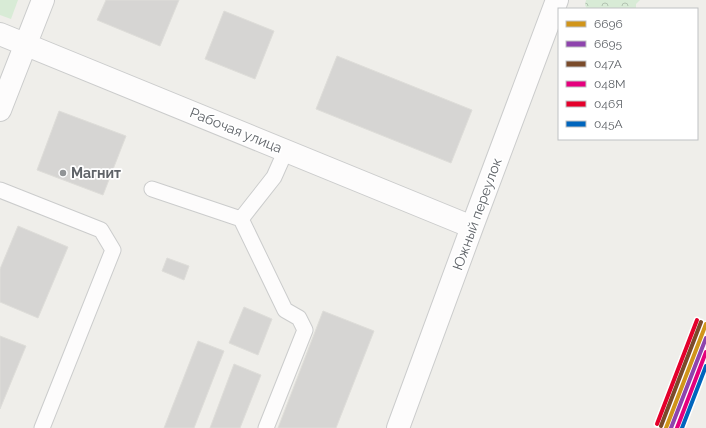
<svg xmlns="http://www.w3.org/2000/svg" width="706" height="428" font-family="Raleway,sans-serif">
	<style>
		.green { fill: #d8ebd6 }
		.forest { fill: url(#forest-crowns) }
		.building { fill: #d6d5d3; stroke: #deddd9 }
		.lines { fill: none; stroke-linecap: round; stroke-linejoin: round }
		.lane-casing { stroke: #cbcccc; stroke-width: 17 }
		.street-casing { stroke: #cbcccc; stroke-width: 24 }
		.lane { stroke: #fdfcfc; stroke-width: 15 }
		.street { stroke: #fdfcfc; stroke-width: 22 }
		.rail-1-casing { stroke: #fff; stroke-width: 7 }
		.rail-2-casing { stroke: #fff; stroke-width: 7 }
		.rail-3-casing { stroke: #fff; stroke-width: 7 }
		.rail-4-casing { stroke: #fff; stroke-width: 7 }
		.rail-5-casing { stroke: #fff; stroke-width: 7 }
		.rail-6-casing { stroke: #fff; stroke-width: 7 }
		.rail-1 { stroke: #d1951a; stroke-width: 4 }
		.rail-2 { stroke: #8e44ad; stroke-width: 4 }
		.rail-3 { stroke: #7a4b2a; stroke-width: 4 }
		.rail-4 { stroke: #e5007d; stroke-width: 4 }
		.rail-5 { stroke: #e4002b; stroke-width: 4 }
		.rail-6 { stroke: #0065bd; stroke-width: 4 }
		.poi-dot { fill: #919496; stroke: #fff; stroke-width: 1.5 }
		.labels { text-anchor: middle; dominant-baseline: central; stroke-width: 3.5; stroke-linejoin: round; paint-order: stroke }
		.street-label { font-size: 14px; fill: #5f6368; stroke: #fff }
		.poi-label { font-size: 14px; font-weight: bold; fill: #5f6368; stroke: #fff; text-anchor: start }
	</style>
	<defs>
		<pattern id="forest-crowns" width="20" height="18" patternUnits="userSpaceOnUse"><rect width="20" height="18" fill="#d8ebd6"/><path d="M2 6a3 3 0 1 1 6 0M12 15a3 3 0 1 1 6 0" fill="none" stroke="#b2c2b1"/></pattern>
	</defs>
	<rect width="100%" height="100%" fill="#efeeea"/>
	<path class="green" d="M0 0H18L11 19 0 15Z"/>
	<path class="forest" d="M586 0H640L636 4V9H587L585 5Z"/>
	<path class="building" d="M106 0H179L160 46 97 20Z
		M224 11 274 31 255 79 205 59Z
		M337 56 472 110 451 163 316 109Z
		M59 111 126 136 103 195 37 170Z
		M18 226 68 247 38 318 0 302V269Z
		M167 258 189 266 184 280 162 271Z
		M244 307 272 319 258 355 229 343Z
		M323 311 374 331 336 428H278Z
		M0 336 26 346 0 409Z
		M198 341 224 351 194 428H164Z
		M234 364 261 375 240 428H210Z"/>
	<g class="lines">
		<defs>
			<path id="lane" d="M152 189 241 219 274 177 286 150
				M0 190 101 230 113 250 42 428
				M241 219 285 310 299 318 305 330 266 428"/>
			<path id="street" d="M0 34 472 227
				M0 110 43 0
				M398 428 472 227 557 0"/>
		</defs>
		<use href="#lane" class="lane-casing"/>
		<use href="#street" class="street-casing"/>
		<use href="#lane" class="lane"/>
		<use href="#street" class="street"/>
		<defs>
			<path id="rail-1" d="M666 428 706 324"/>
			<path id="rail-2" d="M671 428 706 338"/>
			<path id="rail-3" d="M661 426 701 322"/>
			<path id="rail-4" d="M677 428 706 352"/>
			<path id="rail-5" d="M657 424 697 320"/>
			<path id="rail-6" d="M682 428 706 366"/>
		</defs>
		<use href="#rail-1" class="rail-1-casing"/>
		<use href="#rail-2" class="rail-2-casing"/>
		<use href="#rail-3" class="rail-3-casing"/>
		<use href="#rail-4" class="rail-4-casing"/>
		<use href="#rail-5" class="rail-5-casing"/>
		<use href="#rail-6" class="rail-6-casing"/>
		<use href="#rail-1" class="rail-1"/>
		<use href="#rail-2" class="rail-2"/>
		<use href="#rail-3" class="rail-3"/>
		<use href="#rail-4" class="rail-4"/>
		<use href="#rail-5" class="rail-5"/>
		<use href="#rail-6" class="rail-6"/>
	</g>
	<circle class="poi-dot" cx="63" cy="173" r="4"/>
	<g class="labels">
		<g class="street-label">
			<text transform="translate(236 130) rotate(22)">Рабочая улица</text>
			<text transform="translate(477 214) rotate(-70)">Южный переулок</text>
		</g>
		<g class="poi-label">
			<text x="71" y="173">Магнит</text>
		</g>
	</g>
	<rect x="558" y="8" width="140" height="132" fill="#ffffff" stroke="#bfc1c3"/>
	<rect x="566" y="21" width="20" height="6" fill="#d1951a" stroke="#bfc1c3"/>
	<text x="594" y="28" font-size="12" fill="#5f6368">6696</text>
	<rect x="566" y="41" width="20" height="6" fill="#8e44ad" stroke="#bfc1c3"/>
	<text x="594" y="48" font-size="12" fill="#5f6368">6695</text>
	<rect x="566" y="61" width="20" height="6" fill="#7a4b2a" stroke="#bfc1c3"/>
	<text x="594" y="68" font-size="12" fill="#5f6368">047А</text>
	<rect x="566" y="81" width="20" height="6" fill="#e5007d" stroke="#bfc1c3"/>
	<text x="594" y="88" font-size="12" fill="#5f6368">048М</text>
	<rect x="566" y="101" width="20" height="6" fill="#e4002b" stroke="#bfc1c3"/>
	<text x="594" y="108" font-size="12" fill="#5f6368">046Я</text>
	<rect x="566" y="121" width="20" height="6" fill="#0065bd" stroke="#bfc1c3"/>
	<text x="594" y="128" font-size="12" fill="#5f6368">045А</text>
</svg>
